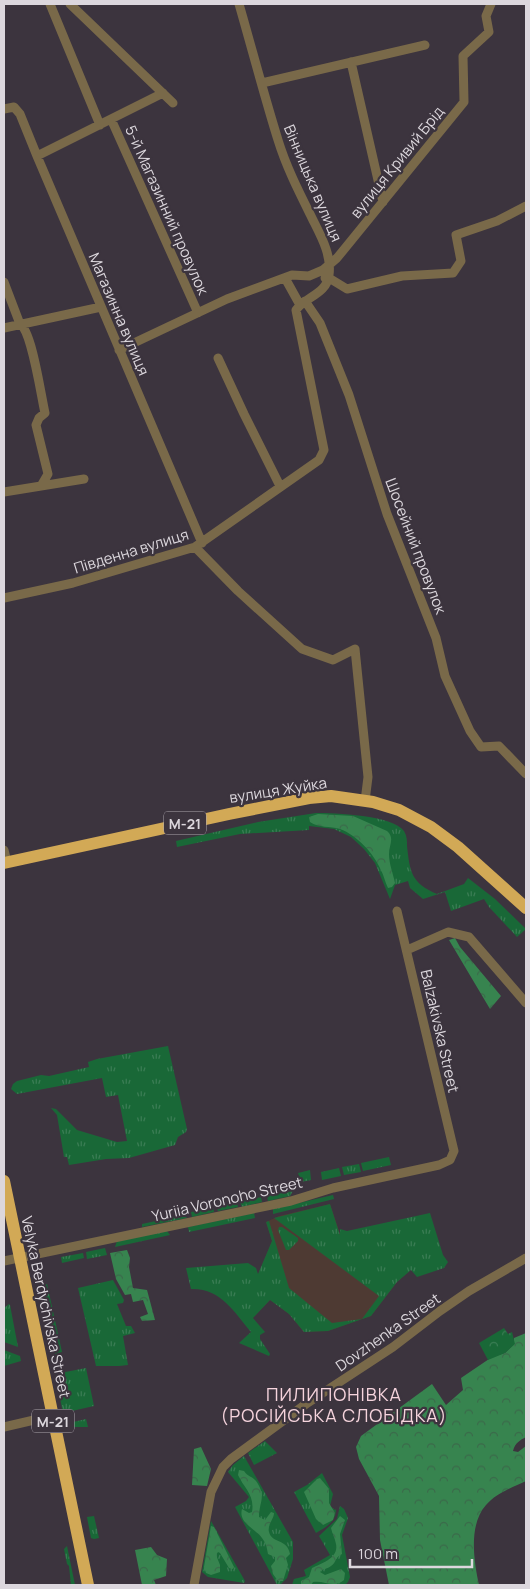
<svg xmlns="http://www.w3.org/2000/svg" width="530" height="1589" font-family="Manrope,sans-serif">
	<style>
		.education { fill: #4e3a33 }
		.grass { fill: url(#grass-tufts) }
		.forest { fill: url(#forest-crowns) }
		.park { fill: url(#park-crowns) }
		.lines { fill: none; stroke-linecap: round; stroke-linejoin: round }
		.minor { stroke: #796949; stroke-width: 9 }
		.highway { stroke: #d2a956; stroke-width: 12 }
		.labels { text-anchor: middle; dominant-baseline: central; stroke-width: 4.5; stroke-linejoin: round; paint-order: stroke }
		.shield { fill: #3c343e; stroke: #aca6ad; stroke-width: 1 }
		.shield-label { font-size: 14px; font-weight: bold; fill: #dcd7dd }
		.street-label { font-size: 15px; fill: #dcd7dd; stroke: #3c343e }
		.quarter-label { font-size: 18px; letter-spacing: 1px; fill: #f6d4dd; stroke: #3c343e }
	</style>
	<defs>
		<pattern id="grass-tufts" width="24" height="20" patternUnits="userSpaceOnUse" patternTransform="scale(1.25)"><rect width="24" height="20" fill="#196837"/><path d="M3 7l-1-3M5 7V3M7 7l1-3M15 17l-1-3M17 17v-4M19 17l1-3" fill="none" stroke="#3a7d54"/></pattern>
		<pattern id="forest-crowns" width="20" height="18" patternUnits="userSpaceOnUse" patternTransform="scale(1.25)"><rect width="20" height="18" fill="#37844f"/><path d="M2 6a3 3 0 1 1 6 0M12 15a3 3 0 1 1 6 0" fill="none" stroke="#3b694a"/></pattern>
		<pattern id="park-crowns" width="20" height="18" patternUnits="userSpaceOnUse" patternTransform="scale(1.25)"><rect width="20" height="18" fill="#196837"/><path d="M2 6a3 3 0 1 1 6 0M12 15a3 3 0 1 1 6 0" fill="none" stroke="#3a7d54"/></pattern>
	</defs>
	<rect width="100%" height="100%" fill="#3c343e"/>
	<path class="education" d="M330 1204 342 1240 429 1254 397 1282 371 1316 328 1331 304 1332 289 1314 270 1300 247 1324 258 1275 272 1241 266 1222 279 1216Z"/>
	<path class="grass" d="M316 813C334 813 393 815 404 831 407 836 407 841 407 846 410 872 411 883 437 894L464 884 468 878 495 899 526 929 517 937 489 907 484 899 451 911 445 892 423 899 410 888 408 881 395 885 390 899 375 863 364 849 351 837 334 829 309 826V830L240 834 177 847 176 841 258 822Z
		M168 1046 187 1129 186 1132 178 1137 175 1145 129 1158 106 1159 69 1165 67 1157H64L57 1115 51 1108 56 1109 77 1130 117 1142 127 1141 118 1095 106 1097 102 1078 17 1094 11 1089 13 1084 17 1081 41 1075 49 1076 89 1067 88 1062 97 1059Z
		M389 1157 391 1165 363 1171 361 1163Z
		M359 1164 361 1172 344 1175 342 1167Z
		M339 1168 341 1176 322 1180 321 1172Z
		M310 1170 311 1180 301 1182 298 1173Z
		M293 1191 290 1196 268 1201 267 1196Z
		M333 1195 334 1199 273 1214V1209Z
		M261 1197 262 1202 242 1207 240 1202Z
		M237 1203 238 1207 218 1211 217 1207Z
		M330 1204 340 1235V1229L347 1231 430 1213 443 1255 448 1262 444 1268 417 1277 411 1270 397 1282 371 1316 328 1331 304 1332 289 1314 270 1300 253 1318 265 1332 260 1335V1339L270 1354 269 1356 239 1343 251 1332C234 1312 221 1288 191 1289L186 1268 248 1263 256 1268 258 1274 272 1241 266 1222 269 1221 289 1288 332 1323 362 1319 379 1296 274 1218Z
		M213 1208 214 1212 192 1217 191 1212Z
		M254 1213 255 1218 189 1232 188 1227Z
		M184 1215 187 1218 142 1227V1224Z
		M279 1227H282L298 1238V1241L289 1250H286L278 1230Z
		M167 1231 170 1235 115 1247 117 1241Z
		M105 1248 107 1255 87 1259 86 1252Z
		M83 1253 84 1258 62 1263 61 1257Z
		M113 1280 124 1300 123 1303 117 1304 126 1326H131L135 1333 123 1336 128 1365 119 1366H96L78 1288Z
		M47 1284 62 1352 55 1354 41 1286Z
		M9 1304 10 1305 18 1347 4 1342V1308Z
		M4 1350 20 1356 21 1361 4 1366Z
		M86 1368 94 1406 63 1413 55 1374Z
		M86 1419 88 1427H66L65 1424Z
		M265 1441 277 1453 254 1465 248 1453Z
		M244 1456 293 1542V1559L287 1578 280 1585H277L235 1507 246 1501 249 1497 228 1472 233 1465Z
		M322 1473 333 1494 330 1506 335 1510 336 1509C336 1522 326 1527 316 1533L294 1492 307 1485Z
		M340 1506 344 1509 348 1518 342 1535 350 1577 348 1582 345 1585H292L294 1579 306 1576 304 1570 330 1555 319 1536 337 1519Z
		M94 1516 99 1538 94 1539 91 1538 87 1517Z
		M211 1521 245 1581 244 1583 208 1577 202 1572Z
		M67 1546 75 1585H71L69 1566 67 1564 64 1549Z"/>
	<path class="forest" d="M318 814 353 816 387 831C395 838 389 845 389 854 389 864 393 873 395 883L392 887 388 888C385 882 384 876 381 870 374 854 357 835 340 829 330 826 319 828 310 822L309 817Z
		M455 938 460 947 501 996 490 1009 449 940Z
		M127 1250 130 1258 129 1267 133 1288 147 1290 155 1320 142 1321 140 1317 148 1314 143 1300 133 1302 131 1294 125 1295 116 1279 110 1253Z
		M526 1333V1437C520 1440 515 1443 513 1451L518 1452 526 1446V1481C513 1487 496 1493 486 1505 468 1525 474 1562 479 1585H389L380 1540 379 1496 359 1459 356 1447 361 1436 432 1384 446 1405 463 1390 461 1378 492 1357 505 1353 514 1344V1338Z
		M201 1447 211 1469 207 1486 192 1485 194 1449Z
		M239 1470 244 1471C248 1477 252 1476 256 1481 267 1497 259 1501 259 1517L265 1520 271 1512 274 1513C274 1519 267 1525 269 1532 272 1544 287 1538 290 1554L286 1558 288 1565 283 1581H278L273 1574 271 1566 275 1561V1557L268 1554C267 1548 266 1543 262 1538 256 1529 238 1523 242 1509L249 1513 252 1512C255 1495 244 1488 238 1475Z
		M320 1478 329 1489V1503L335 1513 333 1520 323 1525 316 1519 304 1492 317 1479Z
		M340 1516 345 1520 340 1534 342 1554C334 1558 337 1562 331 1566 327 1569 324 1568 320 1572L325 1575 341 1569 345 1573 344 1580C333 1589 325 1580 313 1582L311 1585H301V1581L309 1577 312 1568C322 1563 339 1558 336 1544 335 1538 332 1533 331 1528Z
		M211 1526 214 1527 234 1567 233 1569 229 1568 220 1553 218 1552 216 1555 220 1565V1572L211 1575 206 1573 204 1567Z
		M151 1547 157 1555 167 1559 166 1576 154 1580 156 1585H142L135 1550Z"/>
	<path class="park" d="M504 1328 508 1334 512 1332 515 1344 505 1353 488 1360 479 1343Z"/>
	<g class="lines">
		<path class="minor" d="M50 4 100 125
			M70 4 173 103
			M351 62 383 202
			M262 83 425 45
			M4 109 14 107 20 114 37 156 202 543
			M111 119 198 313
			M37 156 163 93
			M285 278 300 305
			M325 278H329L347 289 402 276 453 273 461 261 456 235 497 221 526 206
			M4 282 20 324C32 331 41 396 45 413L39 418 36 425 48 474 41 486 4 492
			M305 301 320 323 349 395 387 514 436 638 445 676 470 731 481 747 499 746 526 774
			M4 328 101 307
			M119 350 227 299 292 275 309 276 323 270 337 258 464 102 463 56 489 32 486 16 491 4
			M218 358 244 414 280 486
			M41 486 84 479
			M195 547 238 591 302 649 333 660 355 649 368 777 365 801
			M4 598 73 583 195 547 319 460 324 450 296 310C305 297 327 294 329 275 332 253 319 233 310 214 298 190 286 166 278 140 264 95 252 49 239 4
			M4 850 7 862
			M407 950 448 932 469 937 526 1003
			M4 1261 291 1201 333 1188 439 1165 450 1160 454 1151 397 911
			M4 1427 47 1417
			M194 1585 211 1492 223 1467 231 1459 306 1404 393 1347 440 1311 469 1291 526 1258"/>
		<path class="highway" d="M4 863 229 814 309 798 331 796 373 802 399 810 431 827 458 847 526 908
			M4 1181 88 1585"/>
	</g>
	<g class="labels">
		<g class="shield">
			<rect x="164" y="811.5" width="42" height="23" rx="4"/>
			<rect x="32" y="1409.5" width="42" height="23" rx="4"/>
		</g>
		<g class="shield-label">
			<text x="185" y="823">М-21</text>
			<text x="53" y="1421">М-21</text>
		</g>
		<g class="street-label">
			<text transform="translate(397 162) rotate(-51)">вулиця Кривий Брід</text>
			<text transform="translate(313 183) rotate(67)">Вінницька вулиця</text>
			<text transform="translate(167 210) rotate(66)">5-й Магазинний провулок</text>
			<text transform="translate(119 314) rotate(67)">Магазинна вулиця</text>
			<text transform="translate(416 546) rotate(69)">Шосейний провулок</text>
			<text transform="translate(131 551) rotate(-17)">Південна вулиця</text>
			<text transform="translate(278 790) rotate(-9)">вулиця Жуйка</text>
			<text transform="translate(440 1031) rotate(77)">Balzakivska Street</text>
			<text transform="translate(227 1199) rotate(-13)">Yuriia Voronoho Street</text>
			<text transform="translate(46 1307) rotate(78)">Velyka Berdychivska Street</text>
			<text transform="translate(388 1332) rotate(-35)">Dovzhenka Street</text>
		</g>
		<g class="quarter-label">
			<text x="334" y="1394">ПИЛИПОНІВКА<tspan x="334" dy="21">(РОСІЙСЬКА СЛОБІДКА)</tspan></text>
		</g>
	</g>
	<rect width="530" height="1589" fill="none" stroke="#dcd7dd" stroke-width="10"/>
	<path d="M350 1559v8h122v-8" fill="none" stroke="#dcd7dd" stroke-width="2.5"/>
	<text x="358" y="1559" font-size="15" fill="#dcd7dd" stroke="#3c343e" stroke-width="4" paint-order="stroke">100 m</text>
</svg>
